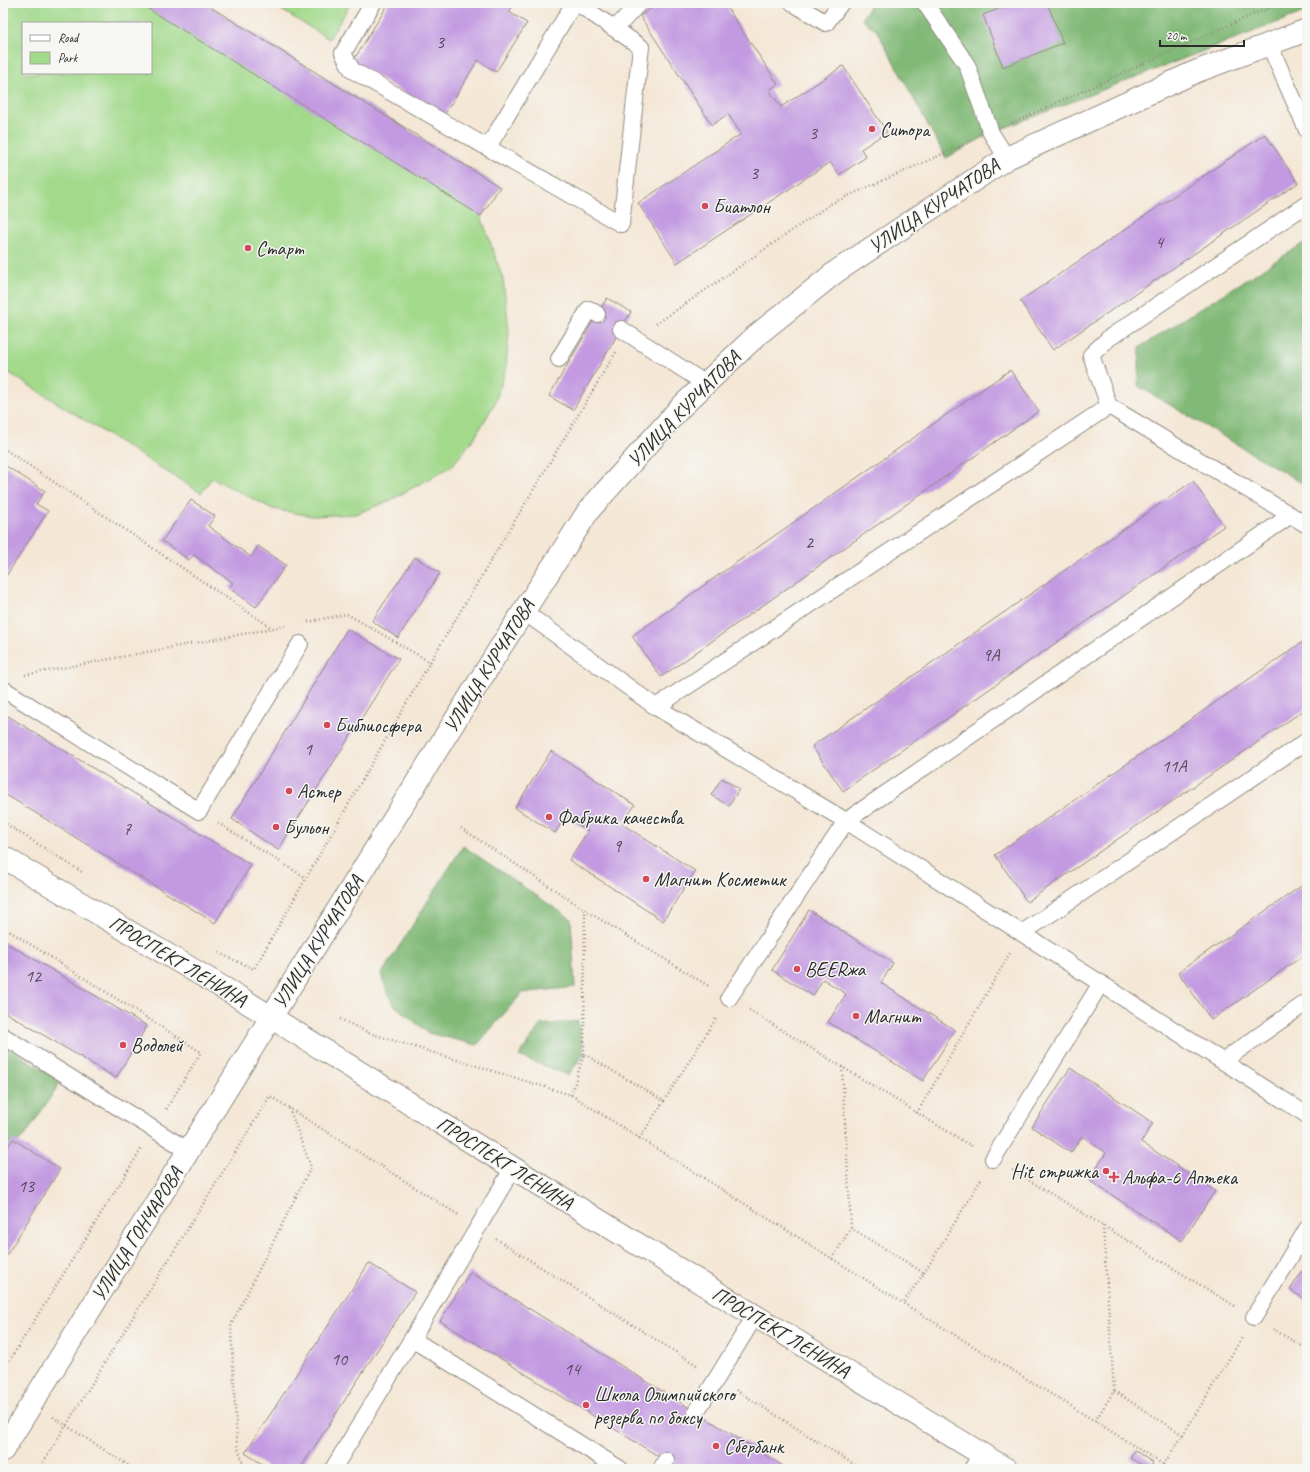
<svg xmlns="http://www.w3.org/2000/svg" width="1310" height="1472" font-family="Caveat,sans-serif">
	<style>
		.green { fill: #a2d98b; stroke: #66825b; fill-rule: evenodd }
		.forest { fill: #81b977; stroke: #567251 }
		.building { fill: #c39ae1 }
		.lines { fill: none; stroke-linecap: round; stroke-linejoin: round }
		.lane-casing { stroke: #908980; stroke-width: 18 }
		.secondary-casing { stroke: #908980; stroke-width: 24 }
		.path { stroke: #908980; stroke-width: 2.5; stroke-dasharray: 1 3; stroke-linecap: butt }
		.lane { stroke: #fff; stroke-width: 16 }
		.secondary { stroke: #fff; stroke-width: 22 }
		.poi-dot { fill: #d1495b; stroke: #f6f6f2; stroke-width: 1.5 }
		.labels { text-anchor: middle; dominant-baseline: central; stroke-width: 3; stroke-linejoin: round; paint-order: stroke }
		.number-label { font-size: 18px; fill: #514758 }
		.poi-label { font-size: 20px; fill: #2b2b2b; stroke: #f6f6f2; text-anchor: start }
		.street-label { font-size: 20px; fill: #2b2b2b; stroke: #f6f6f2 }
	</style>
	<rect width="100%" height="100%" fill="#f6f6f2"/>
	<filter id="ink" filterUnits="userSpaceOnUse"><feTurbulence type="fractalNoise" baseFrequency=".025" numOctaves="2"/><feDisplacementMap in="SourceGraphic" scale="8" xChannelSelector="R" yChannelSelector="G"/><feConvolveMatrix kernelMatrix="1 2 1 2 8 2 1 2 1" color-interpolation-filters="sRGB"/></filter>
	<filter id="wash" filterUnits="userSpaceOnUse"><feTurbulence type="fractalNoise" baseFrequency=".012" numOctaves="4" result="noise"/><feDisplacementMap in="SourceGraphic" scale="16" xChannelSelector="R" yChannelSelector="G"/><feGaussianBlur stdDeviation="0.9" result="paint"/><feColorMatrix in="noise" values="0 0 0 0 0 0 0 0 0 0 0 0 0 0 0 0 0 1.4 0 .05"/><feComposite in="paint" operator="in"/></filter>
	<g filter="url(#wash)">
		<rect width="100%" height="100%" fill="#f4e7d5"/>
		<path class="green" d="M3 3H204L500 187 481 216 503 279 509 330 506 368 495 403 475 437 452 466 389 501 356 514 312 516 273 509 212 478 201 493 3 369ZM23 23H151V73H23Z
			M270 3H351L329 39Z"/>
		<path class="forest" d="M871 3H1307V11L991 133 946 158 877 31 862 19Z
			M1307 241V486L1138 386 1140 347Z
			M463 846 571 919 575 987 522 993 477 1045 428 1033 392 1003 381 975Z
			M578 1021 584 1054 568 1075 519 1056 540 1025Z
			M3 1044 61 1081 27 1133 3 1156Z"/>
		<g id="blocks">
			<path class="building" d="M139 3H204L500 187 481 216Z
				M389 3H515L509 12 527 23 496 72 478 60 443 117 353 61Z
				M659 3H724L778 84 769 90 781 107 843 66 887 132 861 149 866 157 839 175 830 162 677 263 638 203 741 134 728 114 712 125 640 16Z
				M1014 3H1047L1063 43 1003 67 983 15Z
				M1265 134 1298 183 1053 350 1020 301Z
				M607 298 631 312 573 410 549 396Z
				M1010 370 1039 411 661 677 632 636Z
				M3 464 45 491 36 504 48 511 3 581Z
				M1193 481 1224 526 843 791 812 746Z
				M191 500 215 516 208 526 251 557 258 546 286 565 256 607 229 588 233 583 194 555 189 560 162 541Z
				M415 557 440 573 398 638 372 621Z
				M347 629 399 659 278 850 232 819Z
				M1307 639V708L1027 902 995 855Z
				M3 713 251 865 215 923 3 793Z
				M551 751 635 805 622 824 695 871 663 921 569 860 588 831 565 817 555 833 515 808Z
				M722 778 739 789 729 806 711 795Z
				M1307 882V953L1211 1020 1178 972Z
				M809 910 893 963 881 983 955 1030 923 1081 828 1022 846 994 823 979 813 996 772 970Z
				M3 941 147 1026 116 1078 3 1011Z
				M1070 1068 1153 1123 1141 1142 1215 1191 1182 1241 1089 1180 1106 1153 1082 1136 1071 1153 1032 1127Z
				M13 1139 60 1169 3 1261V1154Z
				M369 1263 415 1292 300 1469H270L245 1453Z
				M1307 1264V1301L1290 1290Z
				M470 1272 788 1469H679L440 1321Z
				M1134 1450 1153 1463 1149 1469 1130 1458Z"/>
		</g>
	</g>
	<g filter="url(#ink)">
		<use href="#blocks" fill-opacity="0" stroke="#908980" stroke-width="1"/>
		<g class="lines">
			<defs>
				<path id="lane" d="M373 3 343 53 352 70 621 224 641 47 577 3
					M793 3 826 23 841 3
					M925 3 967 65 991 133 1007 158
					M615 29 639 3
					M1269 44 1307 130
					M488 147 574 3
					M1307 204 1109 338 1091 355 1109 406 1307 525
					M621 329 706 384
					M559 359 589 309 597 314
					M523 611 656 707 846 821 1307 1115
					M3 689 199 811 300 644
					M656 707 1109 406
					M1022 933 1307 741
					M729 998 846 821 1291 515
					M3 1036 189 1151
					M1223 1061 1307 1002
					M993 1159 1101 983
					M513 1168 412 1339 620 1469
					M1254 1317 1307 1229
					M696 1412 755 1316
					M333 1469 412 1339
					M661 1469 666 1460
					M972 1469 981 1454"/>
				<path id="secondary" d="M3 857 237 996 513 1168 1006 1469
					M3 1450 500 648 589 510 681 407 757 335 837 271 1007 158 1195 72 1307 30"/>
			</defs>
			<use href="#lane" class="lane-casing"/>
			<use href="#secondary" class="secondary-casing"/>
			<path class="path" d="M1012 123 1254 14 1284 3
				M656 324 832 203 970 142
				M3 448 272 628
				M308 622 347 614 430 662 616 352
				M25 675 285 626
				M3 822 82 872
				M218 823 306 878
				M461 828 585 910 710 987
				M3 927 201 1052 165 1111
				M219 953 254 969 430 662
				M749 1010 973 1147
				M340 1019 369 1033 571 1095 903 1303 1095 1421 1170 1469
				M584 1054 585 911
				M842 1067 851 1228
				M571 1095 584 1054 664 1101 639 1139
				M664 1101 717 1017
				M917 1113 1010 953
				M1012 1170 1235 1306
				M1103 1226 1114 1391
				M496 1239 698 1366
				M832 1259 851 1228 924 1273 903 1303
				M924 1273 982 1178
				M1273 1329 1307 1349
				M3 1371 142 1148
				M736 1390 861 1469
				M53 1417 134 1469
				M1095 1421 1114 1391 1183 1435 1163 1465
				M1183 1435 1243 1336
				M39 1469 270 1096 460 1216
				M245 1469 237 1445 231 1325 311 1167 289 1108"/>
			<use href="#lane" class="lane"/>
			<use href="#secondary" class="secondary"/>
		</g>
	</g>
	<g class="poi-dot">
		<circle cx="872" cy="129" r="4"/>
		<circle cx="705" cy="206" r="4"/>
		<circle cx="248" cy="248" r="4"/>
		<circle cx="327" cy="725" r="4"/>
		<circle cx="289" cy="791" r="4"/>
		<circle cx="549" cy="817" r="4"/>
		<circle cx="276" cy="827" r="4"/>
		<circle cx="646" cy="879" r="4"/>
		<circle cx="797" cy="969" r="4"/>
		<circle cx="856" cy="1016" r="4"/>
		<circle cx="123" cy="1045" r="4"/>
		<circle cx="1106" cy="1171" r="4"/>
		<path d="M1112 1171h4v4h4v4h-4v4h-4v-4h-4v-4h4z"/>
		<circle cx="586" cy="1405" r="4"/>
		<circle cx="716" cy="1446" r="4"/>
	</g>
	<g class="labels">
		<g class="number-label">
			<text x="440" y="42">3</text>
			<text x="813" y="133">3</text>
			<text x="754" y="173">3</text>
			<text x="1159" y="242">4</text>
			<text x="809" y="542">2</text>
			<text x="991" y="655">9А</text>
			<text x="308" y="749">1</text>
			<text x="1174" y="766">11А</text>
			<text x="127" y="829">7</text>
			<text x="617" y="846">9</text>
			<text x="33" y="976">12</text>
			<text x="26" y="1186">13</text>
			<text x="339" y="1359">10</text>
			<text x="572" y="1369">14</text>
		</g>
		<g class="poi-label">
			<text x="880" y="129">Ситора</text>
			<text x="713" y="206">Биатлон</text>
			<text x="256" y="248">Старт</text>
			<text x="335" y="725">Библиосфера</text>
			<text x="297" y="791">Астер</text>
			<text x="557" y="817">Фабрика качества</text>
			<text x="284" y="827">Бульон</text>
			<text x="654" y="879">Магнит Косметик</text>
			<text x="805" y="969">BEERжа</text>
			<text x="864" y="1016">Магнит</text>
			<text x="131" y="1045">Водолей</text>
			<text x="1098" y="1171" text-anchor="end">Hit стрижка</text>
			<text x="1122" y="1177">Альфа-6 Аптека</text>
			<text x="594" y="1394">Школа Олимпийского<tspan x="594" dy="23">резерва по боксу</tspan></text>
			<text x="724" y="1446">Сбербанк</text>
		</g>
		<g class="street-label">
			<text transform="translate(934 206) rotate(-34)">УЛИЦА КУРЧАТОВА</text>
			<text transform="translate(684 409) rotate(-46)">УЛИЦА КУРЧАТОВА</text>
			<text transform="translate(489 666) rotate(-58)">УЛИЦА КУРЧАТОВА</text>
			<text transform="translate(318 942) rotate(-58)">УЛИЦА КУРЧАТОВА</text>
			<text transform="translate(178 961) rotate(31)">ПРОСПЕКТ ЛЕНИНА</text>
			<text transform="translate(505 1163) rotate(32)">ПРОСПЕКТ ЛЕНИНА</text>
			<text transform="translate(137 1234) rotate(-58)">УЛИЦА ГОНЧАРОВА</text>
			<text transform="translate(781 1332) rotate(31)">ПРОСПЕКТ ЛЕНИНА</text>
		</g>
	</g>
	<rect width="1310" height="1472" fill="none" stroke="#f6f6f2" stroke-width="16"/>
	<rect x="22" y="22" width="130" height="52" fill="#f6f6f2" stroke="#a5a5a2"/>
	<rect x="30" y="35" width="20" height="6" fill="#ffffff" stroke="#a5a5a2"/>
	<text x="58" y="42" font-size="12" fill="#2b2b2b">Road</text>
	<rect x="30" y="52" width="20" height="12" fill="#a2d98b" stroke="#a5a5a2"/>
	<text x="58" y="62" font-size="12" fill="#2b2b2b">Park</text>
	<path d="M1160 40v6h84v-6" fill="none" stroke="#2b2b2b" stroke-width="2"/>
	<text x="1166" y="40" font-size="12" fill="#2b2b2b" stroke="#f6f6f2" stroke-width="3" paint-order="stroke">20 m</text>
</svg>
